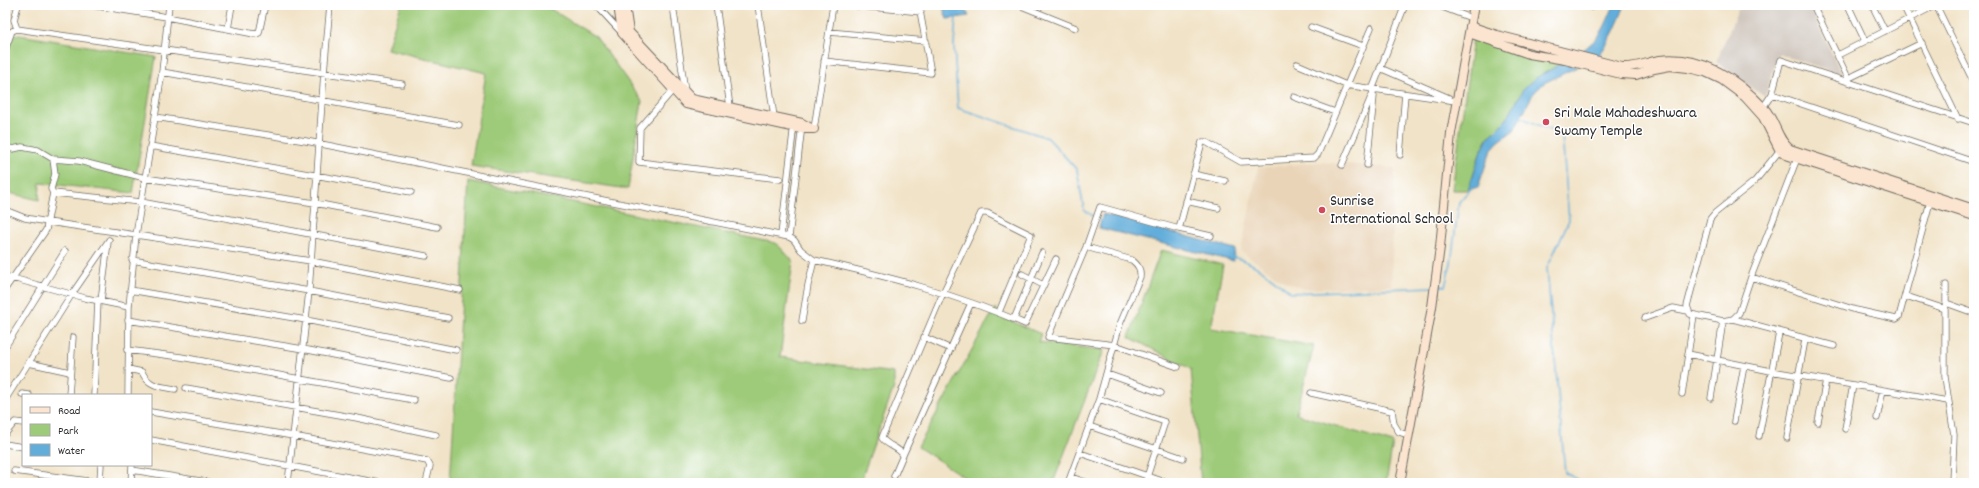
<svg xmlns="http://www.w3.org/2000/svg" width="1979" height="488" font-family="Dekko,sans-serif">
	<style>
		.built { fill: #e9d4b8 }
		.industrial { fill: #ccc2b9 }
		.green { fill: #9ecb79; stroke: #647b52 }
		.water { fill: #62adda; stroke: #466c82 }
		.lines { fill: none; stroke-linecap: round; stroke-linejoin: round }
		.stream { stroke: #62adda; stroke-width: 1.5 }
		.street-casing { stroke: #706b62; stroke-width: 7 }
		.secondary-casing { stroke: #706b62; stroke-width: 10 }
		.street { stroke: #fff; stroke-width: 5.5 }
		.secondary { stroke: #fce5d0; stroke-width: 8 }
		.poi-dot { fill: #d1495b; stroke: #fff; stroke-width: 1.5 }
		.labels { text-anchor: middle; dominant-baseline: central; stroke-width: 3; stroke-linejoin: round; paint-order: stroke }
		.poi-label { font-size: 16px; fill: #2b2b2b; stroke: #fff; text-anchor: start }
	</style>
	<rect width="100%" height="100%" fill="#fff"/>
	<filter id="ink" filterUnits="userSpaceOnUse"><feTurbulence type="fractalNoise" baseFrequency=".025" numOctaves="2"/><feDisplacementMap in="SourceGraphic" scale="8" xChannelSelector="R" yChannelSelector="G"/><feConvolveMatrix kernelMatrix="1 2 1 2 8 2 1 2 1" color-interpolation-filters="sRGB"/></filter>
	<filter id="wash" filterUnits="userSpaceOnUse"><feTurbulence type="fractalNoise" baseFrequency=".012" numOctaves="4" result="noise"/><feDisplacementMap in="SourceGraphic" scale="16" xChannelSelector="R" yChannelSelector="G"/><feGaussianBlur stdDeviation="0.9" result="paint"/><feColorMatrix in="noise" values="0 0 0 0 0 0 0 0 0 0 0 0 0 0 0 0 0 1.4 0 .05"/><feComposite in="paint" operator="in"/></filter>
	<g filter="url(#wash)">
		<rect width="100%" height="100%" fill="#f1e3c7"/>
		<path class="built" d="M1318 162 1395 168 1391 286 1304 289 1283 281 1241 251 1258 168Z"/>
		<path class="industrial" d="M1740 5H1808L1842 74 1778 54 1765 97 1716 62Z"/>
		<path class="green" d="M401 5H544L596 37 642 101 628 189 471 166 486 73 387 49Z
			M13 34 156 57 133 193 40 183 39 200 5 192V65Z
			M1473 38 1564 62 1534 79 1501 127 1487 138 1480 154 1468 190H1452Z
			M468 181 776 243 793 261 780 357 894 373V387L860 483H450Z
			M1161 250 1223 265 1211 328 1314 346 1296 414 1393 443 1386 483H1201L1191 369 1129 337Z
			M995 308 1004 318 1041 334 1038 342 1104 350 1053 483H973L918 447Z"/>
		<path class="water" d="M942 5H963L969 16 947 19Z
			M1614 5H1625C1618 23 1611 40 1599 55L1582 51C1603 35 1604 28 1614 5Z
			M1564 62 1577 67 1544 83 1533 94 1514 130 1498 142 1491 150 1478 187 1468 190 1480 154 1488 138 1507 119 1523 89 1534 79Z
			M1103 214 1235 249 1233 261 1099 228Z"/>
		<g class="lines">
			<path class="stream" d="M956 16 954 46 958 108 1048 138 1077 170 1084 210 1102 222
				M1520 117 1562 135 1569 220 1547 268 1565 473 1585 483
				M1233 257C1256 263 1273 278 1291 293L1432 287
				M1438 286H1445L1451 263 1459 202 1471 188"/>
		</g>
	</g>
	<g filter="url(#ink)">
		<g class="lines">
			<defs>
				<path id="street" d="M91 5 167 17 254 34 259 33 265 5
					M596 5 621 32
					M673 5 685 92
					M716 5 730 107
					M758 5 774 117
					M850 5 921 12
					M1019 5 1076 28
					M1437 5 1471 18
					M1512 5H1513
					M1588 5 1591 7
					M1813 5 1850 82
					M1848 5 1865 41
					M1872 5 1885 31
					M1903 5 1958 119
					M1936 5 1974 83
					M1970 5 1974 12
					M1311 27 1363 46
					M17 29 402 84
					M228 29 232 5
					M829 32 926 41
					M5 50 12 31 17 29 14 20 18 5
					M1838 55 1936 5
					M824 61 931 73 919 5
					M1297 64 1346 85 1456 101
					M1380 68 1449 98
					M162 72 459 125
					M1849 78 1922 43
					M673 90 640 128 639 162 780 179
					M1372 90 1405 5
					M1772 94 1974 162
					M1294 97 1335 112
					M1764 106 1772 94 1781 60 1974 123
					M155 117 162 72 169 5
					M814 129 833 5
					M150 146 411 192
					M5 147 13 149 22 147 38 150 53 159 79 161 145 178 315 203 437 227
					M1780 150 1755 181 1715 213 1710 219 1687 306 1690 314 1723 321 1733 319 1739 313 1751 277 1798 156
					M1400 155 1405 94
					M1342 165 1374 90
					M1367 165 1374 96
					M1193 174 1225 181
					M53 193 141 202 426 256
					M1186 201 1218 208
					M5 210 25 218 48 222 311 261 460 290
					M1179 229 1211 236
					M781 235 794 124
					M789 237 802 125
					M132 260 309 291 448 318
					M1022 274 1043 285
					M5 276 85 298 129 307 136 235 155 117 306 141 789 237 794 240 801 250 814 260C886 276 957 294 1025 324L1056 259
					M1751 277 1856 310 1896 319 1899 317 1930 202
					M1946 285V304
					M5 289 46 230 53 193 51 189 55 174 53 159
					M130 290 306 320 456 350
					M1906 296 1945 309
					M101 301 108 242
					M1645 318 1673 308 1688 311
					M1014 319 1042 253
					M1733 319 1834 346
					M128 320 303 349 451 378
					M802 321 808 285 814 260
					M924 337 951 349
					M5 347 65 251
					M127 350 181 357 414 400
					M1688 354 1771 371 1948 401
					M29 363 70 372
					M1178 367 1115 345 1048 337 1086 247 1100 207 1179 229 1202 142H1206L1241 162 1314 158 1318 154 1371 28
					M128 369 142 372C149 387 160 386 175 389
					M1107 374 1161 393
					M186 388 357 418 436 435
					M1311 393 1392 411 1394 424 1399 432 1408 435
					M22 394 29 395
					M1682 394 1694 315
					M69 395 73 337
					M94 395 98 300
					M128 395 129 307
					M1711 398 1723 321
					M1099 399 1165 422 1145 483
					M5 400 72 294 109 240
					M151 412 293 436 427 461 430 466 426 483
					M1877 418 1883 390
					M1734 421 1744 366
					M1818 422 1826 380
					M1089 426 1183 458
					M1845 429 1853 385
					M5 434 15 422 23 423
					M1759 436 1779 333
					M1787 438 1805 340
					M151 440 380 483
					M5 444 23 447
					M1080 453 1168 483
					M903 455 971 303
					M132 470 213 483
					M14 471 96 482 100 480 101 465
					M894 476 903 455C899 447 887 446 882 438L883 435 943 293 981 213H987L1031 235 999 312
					M1071 477 1088 483
					M131 483 132 465
					M288 483 309 291 324 72 330 5
					M1068 483 1099 399 1120 324 1140 277C1141 269 1138 265 1132 260L1086 247
					M1952 483 1954 435 1945 377V306L1946 304H1949L1974 313"/>
				<path id="secondary" d="M618 5 622 33 686 104 801 129H814
					M625 5 629 32 692 99 802 123 811 128
					M1470 26 1497 35 1622 67C1638 68 1646 62 1660 60 1703 55 1737 79 1764 108 1775 119 1777 140 1790 149L1974 209
					M1469 33 1529 54 1565 60 1621 74 1636 75 1654 69 1670 66 1688 68 1705 72 1722 80 1745 97 1763 117 1779 149 1786 155 1974 216
					M1400 483 1432 307 1440 247 1451 133 1474 5"/>
			</defs>
			<use href="#street" class="street-casing"/>
			<use href="#secondary" class="secondary-casing"/>
			<use href="#street" class="street"/>
			<use href="#secondary" class="secondary"/>
		</g>
	</g>
	<g class="poi-dot">
		<circle cx="1546" cy="122" r="4"/>
		<circle cx="1322" cy="210" r="4"/>
	</g>
	<g class="labels">
		<g class="poi-label">
			<text x="1554" y="113">Sri Male Mahadeshwara<tspan x="1554" dy="18">Swamy Temple</tspan></text>
			<text x="1330" y="201">Sunrise<tspan x="1330" dy="18">International School</tspan></text>
		</g>
	</g>
	<rect width="1979" height="488" fill="none" stroke="#fff" stroke-width="20"/>
	<rect x="22" y="394" width="130" height="72" fill="#ffffff" stroke="#aaaaaa"/>
	<rect x="30" y="407" width="20" height="6" fill="#fce5d0" stroke="#aaaaaa"/>
	<text x="58" y="414" font-size="12" fill="#2b2b2b">Road</text>
	<rect x="30" y="424" width="20" height="12" fill="#9ecb79" stroke="#aaaaaa"/>
	<text x="58" y="434" font-size="12" fill="#2b2b2b">Park</text>
	<rect x="30" y="444" width="20" height="12" fill="#62adda" stroke="#aaaaaa"/>
	<text x="58" y="454" font-size="12" fill="#2b2b2b">Water</text>
</svg>
